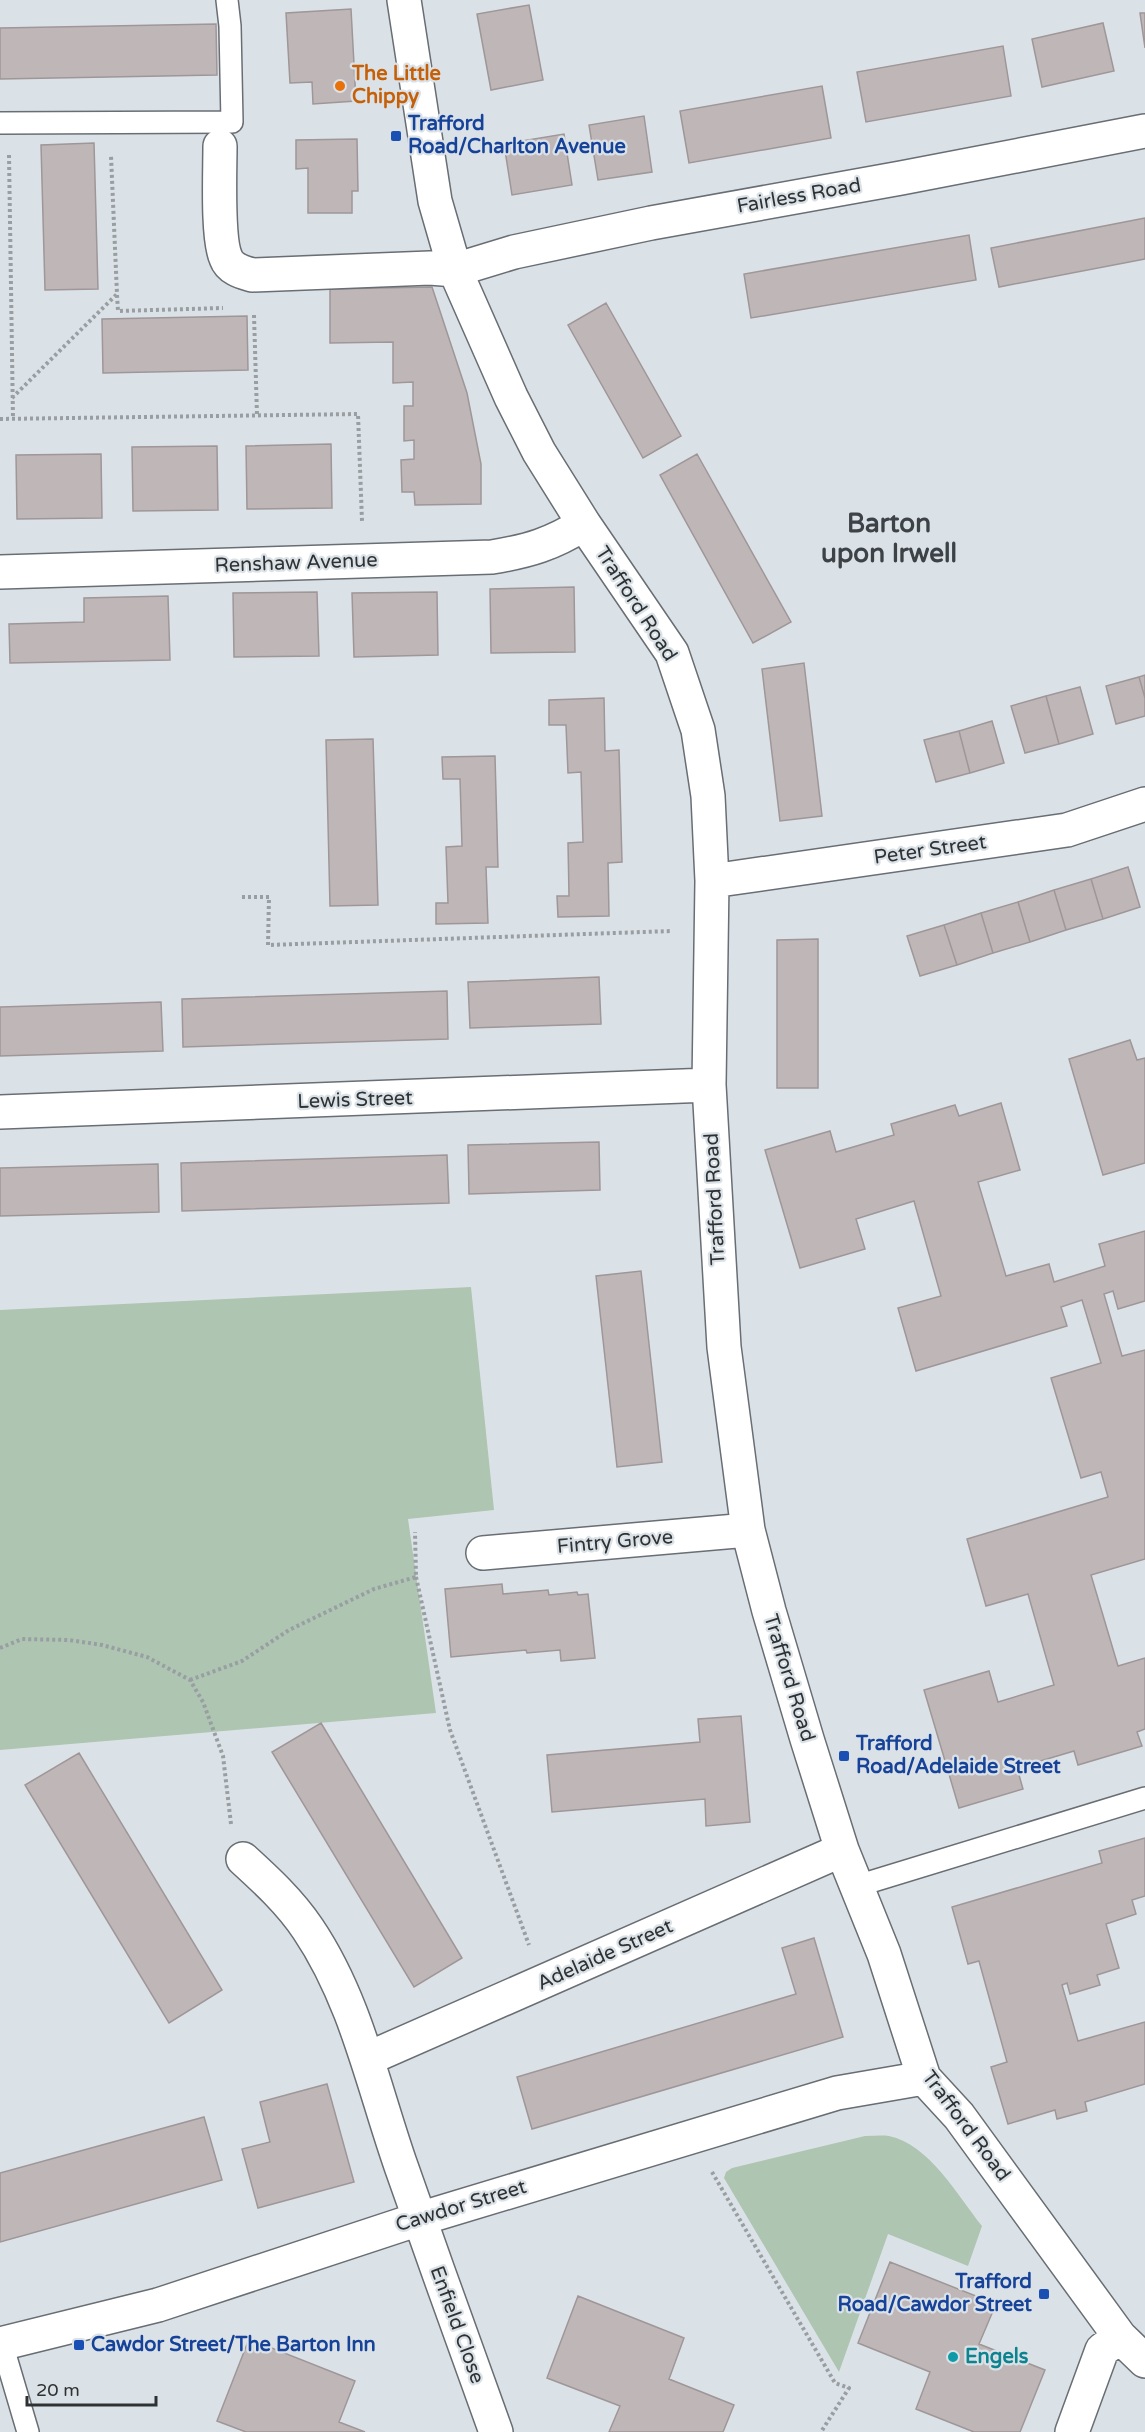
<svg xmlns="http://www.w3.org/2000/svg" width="1145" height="2432" font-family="'Varela Round',sans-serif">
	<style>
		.green { fill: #aec5b2 }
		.building { fill: #bfb6b8; stroke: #9f9698; stroke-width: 1.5 }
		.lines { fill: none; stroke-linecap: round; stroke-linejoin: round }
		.lane-casing { stroke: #686e73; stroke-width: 24 }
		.street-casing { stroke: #686e73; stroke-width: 36 }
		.path { stroke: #999ea2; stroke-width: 4; stroke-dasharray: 3 3; stroke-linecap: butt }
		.lane { stroke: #fff; stroke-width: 21 }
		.street { stroke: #fff; stroke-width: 33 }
		.food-dot { fill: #e8710a; stroke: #dbe2e7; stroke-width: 2 }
		.transit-dot { fill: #1a4fb4; stroke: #dbe2e7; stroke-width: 2 }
		.culture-dot { fill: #0f9aa8; stroke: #dbe2e7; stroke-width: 2 }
		.labels { text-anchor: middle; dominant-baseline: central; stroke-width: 4.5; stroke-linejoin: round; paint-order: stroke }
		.food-label { font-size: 20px; font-weight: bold; fill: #c56008; stroke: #dbe2e7; text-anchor: start }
		.transit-label { font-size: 20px; font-weight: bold; fill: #164399; stroke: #dbe2e7; text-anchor: start }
		.street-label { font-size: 20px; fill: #2f3234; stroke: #dbe2e7 }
		.culture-label { font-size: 20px; font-weight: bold; fill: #0d838f; stroke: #dbe2e7; text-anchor: start }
		.district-label { font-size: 26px; font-weight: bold; fill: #3d4247; stroke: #dbe2e7 }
	</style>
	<rect width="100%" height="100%" fill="#dbe2e7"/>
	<path class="green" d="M471 1287 494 1510 408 1519 436 1713 0 1750V1310Z
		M865 2136C873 2136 882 2135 889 2136 929 2144 958 2196 982 2226L968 2266 888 2234 839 2372 724 2178 726 2172 732 2168Z"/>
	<path class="building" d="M529 5 543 80 491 90 477 14Z
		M351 9 356 101 313 104 312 82 290 83 286 13Z
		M1140 13H1145V48Z
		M1103 23 1114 71 1042 87 1032 39Z
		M216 24 217 75 0 79V28Z
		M1003 46 1011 96 866 122 857 72Z
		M822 86 831 138 689 163 680 111Z
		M644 116 652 172 598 180 589 125Z
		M564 134 572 185 512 195 504 144Z
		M357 139 358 191H352V213H308V168L296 169V140Z
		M94 143 98 289 45 290 41 145Z
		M1145 218V259L999 287 991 248Z
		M969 235 976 280 751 318 744 274Z
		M432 287 467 393 481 464V504L415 505 414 492H402L401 460 414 459V440L404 441V406H413V382L393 383V342L330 343V289Z
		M606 303 681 436 643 458 568 325Z
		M247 316 248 370 103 373 102 319Z
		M331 444 332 508 247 509 246 446Z
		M217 446 218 510 133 511 132 447Z
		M101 454 102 518 17 519 16 455Z
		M697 454 791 622 753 643 660 475Z
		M574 587 575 652 491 653 490 589Z
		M317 592 319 656 234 657 233 593Z
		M437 592 438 655 354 657 352 593Z
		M168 596 170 660 10 663 9 624 84 622V598Z
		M804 663 822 816 780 821 762 669Z
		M1145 675V698L1139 677Z
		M1139 677 1145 698V716L1116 724 1106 686Z
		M1080 687 1093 734 1059 744 1046 696Z
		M1046 696 1059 744 1025 753 1011 706Z
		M604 698 605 751 619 750 622 862 608 863 609 916 558 917 557 896H569L568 843 583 842 581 772 568 773 566 725H549V700Z
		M992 721 1004 763 970 773 959 731Z
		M959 731 970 773 936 782 924 740Z
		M373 739 378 905 330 906 326 740Z
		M495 756 498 867H486L488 923 436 924V903H448L446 847 462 846 460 779H443L442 757Z
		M1128 867 1140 907 1103 919 1091 879Z
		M1091 879 1103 919 1066 930 1054 890Z
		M1054 890 1066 930 1030 942 1018 902Z
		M1018 902 1030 942 993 953 981 913Z
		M981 913 993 953 957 965 944 925Z
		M944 925 957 965 920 976 907 936Z
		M818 939V1088H777V940Z
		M599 977 601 1024 470 1028 468 982Z
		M447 991 448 1039 183 1047 182 999Z
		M161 1002 163 1051 0 1056V1007Z
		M1130 1040 1137 1060 1145 1058V1163L1103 1175 1069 1059Z
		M1001 1103 1020 1170 978 1182 1006 1276 1049 1264 1054 1282 1105 1266 1099 1244 1145 1231V1301L1118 1309 1113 1291 1104 1294 1122 1356 1145 1350V1559L1091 1575 1118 1666 1145 1658V1729L1137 1732 1142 1746 1078 1765 1074 1751 1017 1768 1023 1789 959 1808 924 1690 989 1671 998 1702 1054 1685 1028 1594 986 1606 967 1539 1108 1497 1101 1472 1081 1478 1051 1378 1101 1363 1082 1300 1061 1307 1067 1326 916 1371 898 1308 941 1296 914 1201 856 1219 865 1249 800 1268 765 1150 830 1131 836 1152 894 1135 891 1124 955 1105 959 1116Z
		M599 1142 600 1190 469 1194 468 1145Z
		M447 1155 449 1203 182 1211 181 1163Z
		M158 1164 159 1212 0 1216V1168Z
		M641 1271 662 1462 617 1467 596 1276Z
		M502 1584 503 1594 548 1590 549 1595 577 1592 578 1595 588 1594 595 1658 561 1661 560 1650 527 1653 526 1650 451 1657 445 1589Z
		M741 1716 750 1822 706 1826 705 1799 552 1812 547 1755 700 1742 698 1719Z
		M321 1723 462 1958 414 1987 272 1752Z
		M79 1753 222 1990 169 2023 25 1785Z
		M1145 1838V1896L1132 1900 1136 1914 1106 1924 1119 1968 1097 1975 1100 1985 1070 1994 1067 1983 1062 1985 1078 2041 1145 2022V2084L1085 2102 1087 2111 1057 2119 1055 2110 1008 2124 991 2067 1007 2062 979 1961 968 1964 952 1907 1102 1863 1099 1851Z
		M814 1938 843 2037 532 2129 517 2077 796 1994 782 1948Z
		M327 2084 354 2182 258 2208 242 2149 270 2142 260 2102Z
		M204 2117 222 2180 0 2242V2173Z
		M890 2262 996 2304 979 2344 1045 2370 1020 2432H974L916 2409 930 2372 858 2343Z
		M578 2296 684 2338 669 2379 734 2405 723 2432H609L620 2406 547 2378Z
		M249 2339 355 2381 339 2422 365 2432H246L217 2421Z"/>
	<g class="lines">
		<defs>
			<path id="lane" d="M0 123 232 122 230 26 227 0
				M857 1886 1145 1798
				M2 2344 28 2432"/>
			<path id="street" d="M404 0 435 201 455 270 511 397 539 452 584 524 672 653 698 730 708 796 712 881 709 1085 724 1347 748 1530 769 1611 807 1739 842 1850 884 1954 924 2078 959 2116 1120 2337 1145 2361
				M220 146C220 171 217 239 226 258 230 269 242 272 252 275L430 268 455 270 514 252 651 223 901 178 1145 131
				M0 572 492 557C529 551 552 544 584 524
				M712 881 1067 830 1145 804
				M0 1112 709 1085
				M483 1553 748 1530
				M243 1859C266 1880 290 1902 308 1929 356 2000 373 2086 401 2166 432 2255 464 2343 496 2432
				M367 2059 842 1850
				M0 2344 158 2305 419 2219 837 2093 924 2078
				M1072 2432 1102 2350 1120 2337"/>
		</defs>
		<use href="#lane" class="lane-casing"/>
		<use href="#street" class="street-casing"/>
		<path class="path" d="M9 155 13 419
			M117 295 118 311 223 308
			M254 315 257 415
			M12 398 117 294 111 156
			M0 419 358 414 362 521
			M242 897H269L268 945 672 931
			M416 1577 450 1730 529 1945
			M0 1648 22 1639 69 1640 102 1645 147 1657 190 1680 203 1702 223 1756 231 1824
			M190 1680 242 1661 289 1630 374 1589 416 1577 415 1532
			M712 2172 835 2383 849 2388 821 2432"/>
		<use href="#lane" class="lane"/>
		<use href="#street" class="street"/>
	</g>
	<circle class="food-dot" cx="340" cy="86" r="6"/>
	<g class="transit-dot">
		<rect x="390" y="130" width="12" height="12" rx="3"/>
		<rect x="838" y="1750" width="12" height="12" rx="3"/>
		<rect x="1038" y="2288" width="12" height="12" rx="3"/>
		<rect x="73" y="2339" width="12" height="12" rx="3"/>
	</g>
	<circle class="culture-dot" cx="953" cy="2357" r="6"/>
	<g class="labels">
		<g class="food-label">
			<text x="352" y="74">The Little<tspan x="352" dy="23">Chippy</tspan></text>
		</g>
		<g class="transit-label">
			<text x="408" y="124">Trafford<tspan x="408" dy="23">Road/Charlton Avenue</tspan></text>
			<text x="856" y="1744">Trafford<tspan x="856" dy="23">Road/Adelaide Street</tspan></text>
			<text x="1032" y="2282" text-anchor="end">Trafford<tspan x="1032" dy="23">Road/Cawdor Street</tspan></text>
			<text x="91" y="2345">Cawdor Street/The Barton Inn</text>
		</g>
		<g class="street-label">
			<text transform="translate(799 196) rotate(-10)">Fairless Road</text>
			<text transform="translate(296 563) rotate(-2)">Renshaw Avenue</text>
			<text transform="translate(636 604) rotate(57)">Trafford Road</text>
			<text transform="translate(930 850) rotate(-8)">Peter Street</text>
			<text transform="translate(355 1100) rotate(-2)">Lewis Street</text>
			<text transform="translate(715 1199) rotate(-93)">Trafford Road</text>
			<text transform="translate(615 1542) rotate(-5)">Fintry Grove</text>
			<text transform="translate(789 1678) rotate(73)">Trafford Road</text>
			<text transform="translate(605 1955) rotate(-24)">Adelaide Street</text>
			<text transform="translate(966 2126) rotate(53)">Trafford Road</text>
			<text transform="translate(461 2206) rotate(-17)">Cawdor Street</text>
			<text transform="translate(457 2325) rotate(70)">Enfield Close</text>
		</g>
		<g class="culture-label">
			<text x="965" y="2357">Engels</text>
		</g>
		<g class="district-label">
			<text x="889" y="523">Barton<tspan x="889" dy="30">upon Irwell</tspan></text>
		</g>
	</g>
	<path d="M27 2396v9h129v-9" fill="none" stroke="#2f3234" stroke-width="3"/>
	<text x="36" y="2396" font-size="18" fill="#2f3234" stroke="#dbe2e7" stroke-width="4.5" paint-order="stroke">20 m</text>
</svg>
